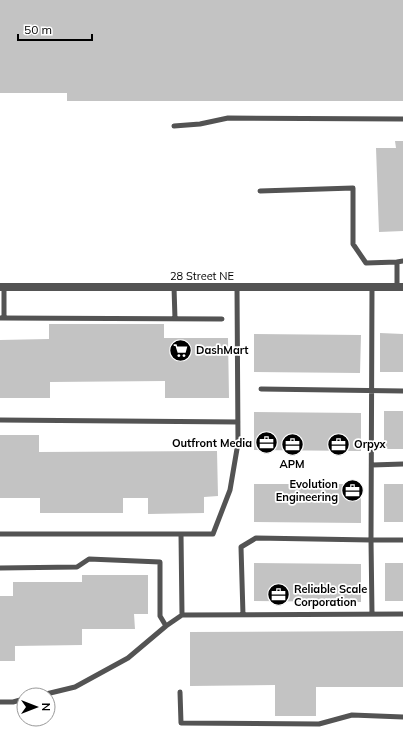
<svg xmlns="http://www.w3.org/2000/svg" width="403" height="743" font-family="Mulish,sans-serif">
	<style>
		.building { fill: #c3c3c3 }
		.lines { fill: none; stroke-linecap: round; stroke-linejoin: round }
		.service { stroke: #535353; stroke-width: 5 }
		.tertiary { stroke: #535353; stroke-width: 8 }
		.labels { text-anchor: middle; dominant-baseline: central; stroke-width: 3.5; stroke-linejoin: round; paint-order: stroke }
		.street-label { font-size: 11px; fill: #000; stroke: #fff }
		.poi-label { font-size: 11px; font-weight: bold; fill: #000; stroke: #fff; text-anchor: start }
	</style>
	<rect width="100%" height="100%" fill="#fff"/>
	<path class="building" d="M0 0H403V101H67V93H0Z
		M395 141H403V231L379 232 376 148H396Z
		M49 324H164V338H228L229 398H165V381L50 382V398H0V340L49 339Z
		M380 333 403 334V372H380Z
		M254 334 361 335 360 373 254 372Z
		M384 411H403V449H384Z
		M254 412 361 413V451L254 450Z
		M0 435H39V452L217 451 218 496 204 497V513L148 514V498H123V513H40V498H0Z
		M254 484H361V523L254 522Z
		M384 484H403V522H384Z
		M254 563 361 564V602L254 601Z
		M385 563H403V601H385Z
		M82 575H148V614H134L135 629H82V645L15 646V661H0V596H13V582H82Z
		M403 631V687H316V716H275V685L190 686V632Z"/>
	<g class="lines">
		<path class="service" d="M174 126 200 124 228 118 403 119
			M260 191 353 188V244L366 263 397 262
			M4 287V318
			M174 287 175 319
			M397 287V262L403 261
			M0 318 222 319
			M261 389 403 391
			M0 420 238 422
			M372 465 403 464
			M0 534H213L230 490 238 443 237 287
			M0 568 77 567 89 559 160 562V616L166 626
			M372 614 371 540H403
			M182 615 403 614
			M243 615 241 547 256 538 371 540 372 287
			M180 692 181 723 319 724 352 715 403 717
			M42 695 75 687 128 658 166 626 182 615 181 534
			M0 702H13L24 699"/>
		<path class="tertiary" d="M0 287H403"/>
	</g>
	<defs>
		<symbol id="supermarket-disc" viewBox="-11 -11 22 22"><circle r="9.5" fill="#000" stroke="#fff"/><path d="M-6-5.5h2.5l.6 2H6L4.5 2H-2.5L-4.4-4H-6ZM-1.5 3.2a1.3 1.3 0 1 0 .1 0ZM3 3.2a1.3 1.3 0 1 0 .1 0Z" fill="#fff"/></symbol>
		<symbol id="office-disc" viewBox="-11 -11 22 22"><circle r="9.5" fill="#000" stroke="#fff"/><path d="M-6-3h4V-5.5h4V-3h4V5H-6ZM-1-4.5V-3h2v-1.5ZM-6 0V1H6V0Z" fill="#fff"/></symbol>
	</defs>
	<g fill-rule="evenodd">
		<use href="#supermarket-disc" x="168" y="338" width="25" height="25"/>
		<use href="#office-disc" x="254" y="430" width="25" height="25"/>
		<use href="#office-disc" x="280" y="432" width="25" height="25"/>
		<use href="#office-disc" x="326" y="432" width="25" height="25"/>
		<use href="#office-disc" x="340" y="478" width="25" height="25"/>
		<use href="#office-disc" x="266" y="582" width="25" height="25"/>
	</g>
	<g class="labels">
		<g class="street-label">
			<text x="202" y="276">28 Street NE</text>
		</g>
		<g class="poi-label">
			<text x="196" y="350">DashMart</text>
			<text x="252" y="443" text-anchor="end">Outfront Media</text>
			<text x="354" y="444">Orpyx</text>
			<text x="292" y="464" text-anchor="middle">APM</text>
			<text x="338" y="484" text-anchor="end">Evolution<tspan x="338" dy="13">Engineering</tspan></text>
			<text x="294" y="589">Reliable Scale<tspan x="294" dy="13">Corporation</tspan></text>
		</g>
	</g>
	<g transform="translate(36 707) rotate(90)"><circle r="19" fill="#ffffff" stroke="#999999"/>
	<path d="M0-3L7 15L0 10L-7 15Z" fill="#000000"/>
	<text y="-6" font-size="11" font-weight="bold" text-anchor="middle" fill="#000000">N</text>
	</g>
	<path d="M18 34v6h74v-6" fill="none" stroke="#000000" stroke-width="2"/>
	<text x="24" y="34" font-size="12" fill="#000000" stroke="#ffffff" stroke-width="3" paint-order="stroke">50 m</text>
</svg>
